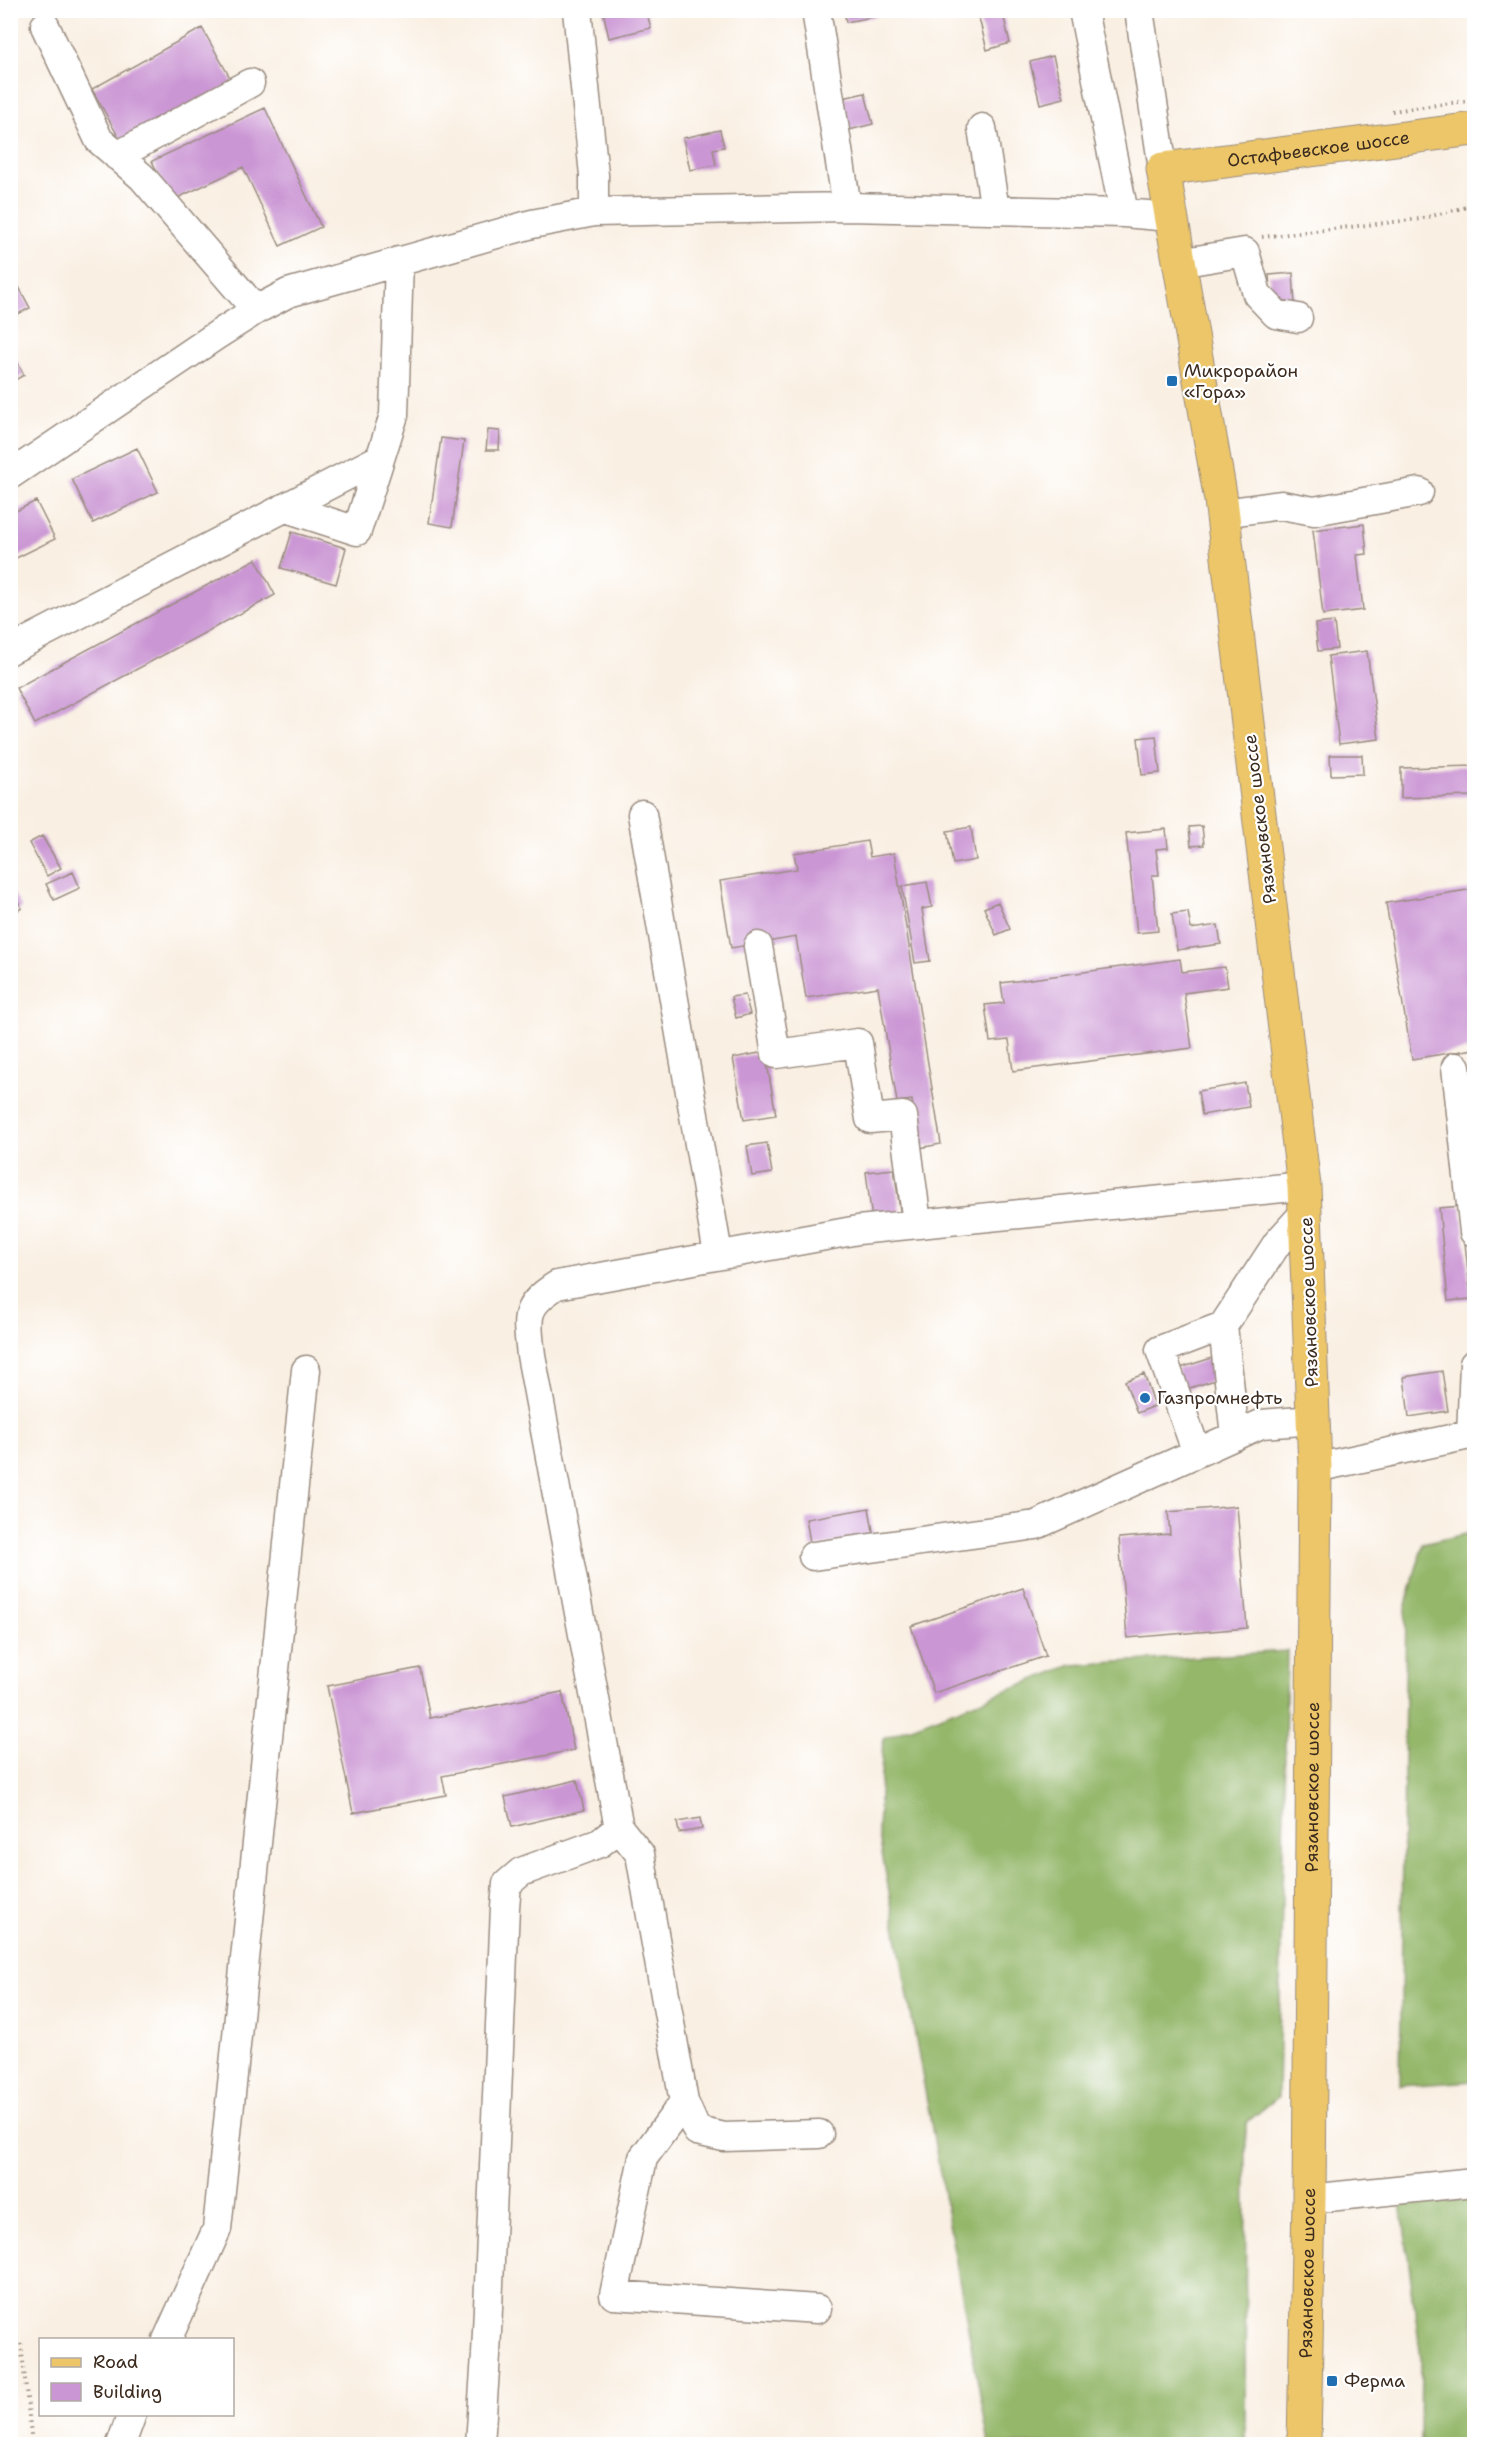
<svg xmlns="http://www.w3.org/2000/svg" width="1485" height="2455" font-family="'Shantell Sans',sans-serif">
	<style>
		.forest { fill: #94b76b; stroke: #687044; stroke-width: 1.5 }
		.building { fill: #cb96d4 }
		.lines { fill: none; stroke-linecap: round; stroke-linejoin: round }
		.minor-casing { stroke: #9a8c80; stroke-width: 31 }
		.major-casing { stroke: #9a8c80; stroke-width: 35 }
		.path { stroke: #9a8c80; stroke-width: 4; stroke-dasharray: 1.5 4.5; stroke-linecap: butt }
		.minor { stroke: #fff; stroke-width: 28 }
		.major { stroke: #ecc669; stroke-width: 33 }
		.poi-dot { fill: #1f6fb2; stroke: #fff; stroke-width: 2 }
		.labels { text-anchor: middle; dominant-baseline: central; stroke-width: 4.5; stroke-linejoin: round; paint-order: stroke }
		.street-label { font-size: 18px; fill: #3b2a1e; stroke: #fff }
		.poi-label { font-size: 18px; fill: #3b2a1e; stroke: #fff; text-anchor: start }
	</style>
	<rect width="100%" height="100%" fill="#fff"/>
	<filter id="ink" filterUnits="userSpaceOnUse"><feTurbulence type="fractalNoise" baseFrequency=".0167" numOctaves="2"/><feDisplacementMap in="SourceGraphic" scale="12" xChannelSelector="R" yChannelSelector="G"/><feConvolveMatrix kernelMatrix="1 2 1 2 8 2 1 2 1" color-interpolation-filters="sRGB"/></filter>
	<filter id="wash" filterUnits="userSpaceOnUse"><feTurbulence type="fractalNoise" baseFrequency=".008" numOctaves="4" result="noise"/><feDisplacementMap in="SourceGraphic" scale="24" xChannelSelector="R" yChannelSelector="G"/><feGaussianBlur stdDeviation="1.35" result="paint"/><feColorMatrix in="noise" values="0 0 0 0 0 0 0 0 0 0 0 0 0 0 0 0 0 1.4 0 .05"/><feComposite in="paint" operator="in"/></filter>
	<g filter="url(#wash)">
		<rect width="100%" height="100%" fill="#f9efe2"/>
		<path class="forest" d="M1474 1532V2081L1400 2086 1406 1605 1423 1544Z
			M1287 1651 1278 2097 1246 2123 1245 2444H989L878 1831 883 1738 1072 1665Z
			M1474 2200V2444H1420L1421 2359 1401 2201Z"/>
		<g id="blocks">
			<path class="building" d="M646 10 651 28 609 38 603 11Z
				M844 10H877L878 16 846 22Z
				M977 10H1002L1010 43 987 50Z
				M202 28 233 83 123 145 92 89Z
				M1053 56 1064 98 1040 104 1030 62Z
				M865 93 873 124 841 132 834 100Z
				M265 108 321 227 280 246 243 167 171 201 152 161Z
				M720 130 724 147 713 149 716 165 690 170 683 138Z
				M10 270 30 308 10 318Z
				M1293 273 1295 305 1271 306 1269 275Z
				M10 348 24 375 10 383Z
				M488 430 500 431 499 450H486Z
				M441 438 464 441 452 527 429 523Z
				M137 448 158 492 93 523 72 479Z
				M36 501 55 539 10 561V514Z
				M1364 524 1367 554 1357 555 1363 610 1323 615 1313 530Z
				M292 532 346 548 336 584 281 568Z
				M256 559 275 595 35 724 16 688Z
				M1334 622 1337 649 1318 651 1315 624Z
				M1367 651 1379 739 1339 744 1328 656Z
				M1156 736 1160 773 1142 775 1138 738Z
				M1330 755H1362L1363 774 1331 775Z
				M1474 766V796L1401 798V768Z
				M1202 826 1204 845 1191 846 1189 827Z
				M971 827 976 860 953 864 947 831Z
				M1166 829 1168 848 1156 849 1159 875H1152L1158 931 1137 933 1126 833Z
				M42 836 61 868 47 876 29 843Z
				M867 841 870 857 894 853 941 1144 919 1148 912 1100 897 1102 878 987 806 998 796 937 731 948 720 881 797 869 794 853Z
				M73 872 80 888 54 900 46 884Z
				M927 882 932 907 922 909 930 961 915 963 902 886Z
				M10 888 22 908 10 915Z
				M1474 889V1049L1412 1059 1386 903Z
				M998 902 1010 929 996 935 984 908Z
				M1188 912 1191 929 1218 925 1221 944 1177 950 1172 914Z
				M1180 959 1182 972 1225 967 1228 987 1184 993 1192 1048 1013 1071 1009 1040 990 1042 985 1005 1004 1003 1001 983Z
				M745 995 750 1014 736 1018 731 997Z
				M765 1052 776 1115 744 1120 733 1058Z
				M1245 1083 1249 1107 1202 1115 1198 1091Z
				M767 1143 772 1173 752 1176 747 1146Z
				M894 1169 901 1217 872 1220 866 1172Z
				M1461 1206 1471 1299 1448 1301 1439 1208Z
				M1218 1356 1225 1377 1183 1390 1177 1369Z
				M1442 1371 1448 1411 1409 1417 1404 1377Z
				M1144 1374 1155 1406 1137 1413 1125 1381Z
				M1237 1506 1247 1628 1127 1638 1119 1538 1170 1534 1168 1512Z
				M869 1508 874 1537 811 1548 806 1519Z
				M1023 1588 1046 1656 934 1693 911 1626Z
				M420 1668 430 1718 562 1692 574 1750 442 1776 446 1795 353 1813 327 1686Z
				M577 1780 584 1810 512 1827 505 1797Z
				M700 1818 702 1829 679 1833 677 1822Z"/>
		</g>
	</g>
	<g filter="url(#ink)">
		<use href="#blocks" fill-opacity="0" stroke="#9a8c80" stroke-width="1.5"/>
		<g class="lines">
			<defs>
				<path id="minor" d="M577 10 594 175V212
					M816 10 847 207
					M1083 10 1124 213
					M1139 10 1163 169
					M45 26 99 140 142 177 256 310
					M982 128 995 210
					M117 156 250 83
					M1179 263 1245 252 1257 294 1276 314 1298 318
					M10 475 217 335 256 310 288 293 532 224 594 212 847 207 1124 213 1171 217
					M286 508 357 531 394 415 399 261
					M1223 513 1281 505 1314 511 1419 492
					M10 650 379 459
					M642 814 718 1254
					M758 946 776 1054 858 1043 870 1119 903 1116 917 1223
					M1456 1067 1474 1232
					M1223 1326 1235 1436
					M1471 1435 1474 1364
					M1197 1453 1160 1350 1223 1326 1278 1242 1305 1212
					M1315 1468 1474 1434
					M813 1556 1036 1525 1261 1424 1314 1420
					M619 1828 640 1854 684 2102 697 2131 724 2137 819 2134
					M684 2102 643 2158 614 2295 817 2309
					M1309 2199 1474 2182
					M167 2340 217 2229 306 1370
					M121 2444 132 2414
					M480 2444 486 2355 505 1907 507 1884 521 1872 600 1843 619 1828 531 1355C527 1318 522 1307 557 1285L858 1230 1304 1186"/>
				<g id="major">
					<path id="s1" d="M1304 2444 1309 2199 1315 1468 1304 1186 1221 500 1163 169 1474 129"/>
				</g>
			</defs>
			<use href="#minor" class="minor-casing"/>
			<use href="#major" class="major-casing"/>
			<path class="path" d="M1392 111 1474 100
				M1262 237 1420 219 1474 205
				M10 2341 21 2343 32 2444"/>
			<use href="#minor" class="minor"/>
			<use href="#major" class="major"/>
		</g>
	</g>
	<g class="poi-dot">
		<rect x="1166" y="375" width="12" height="12" rx="3"/>
		<circle cx="1145" cy="1398" r="6"/>
		<rect x="1326" y="2375" width="12" height="12" rx="3"/>
	</g>
	<g class="labels">
		<g class="street-label">
			<text stroke="none"><textPath href="#s1" startOffset="2442">Остафьевское шоссе</textPath></text>
			<text transform="translate(1260 819) rotate(-97)">Рязановское шоссе</text>
			<text transform="translate(1309 1302) rotate(-92)">Рязановское шоссе</text>
			<text stroke="none"><textPath href="#s1" startOffset="657">Рязановское шоссе</textPath></text>
			<text stroke="none"><textPath href="#s1" startOffset="171">Рязановское шоссе</textPath></text>
		</g>
		<g class="poi-label">
			<text x="1184" y="371">Микрорайон<tspan x="1184" dy="21">«Гора»</tspan></text>
			<text x="1157" y="1398">Газпромнефть</text>
			<text x="1344" y="2381">Ферма</text>
		</g>
	</g>
	<rect width="1485" height="2455" fill="none" stroke="#fff" stroke-width="36"/>
	<rect x="39" y="2338" width="195" height="78" fill="#ffffff" stroke="#b1aaa5" stroke-width="1.5"/>
	<rect x="51" y="2358" width="30" height="9" fill="#ecc669" stroke="#b1aaa5" stroke-width="1.5"/>
	<text x="93" y="2368" font-size="18" fill="#3b2a1e">Road</text>
	<rect x="51" y="2383" width="30" height="18" fill="#cb96d4" stroke="#b1aaa5" stroke-width="1.5"/>
	<text x="93" y="2398" font-size="18" fill="#3b2a1e">Building</text>
</svg>
